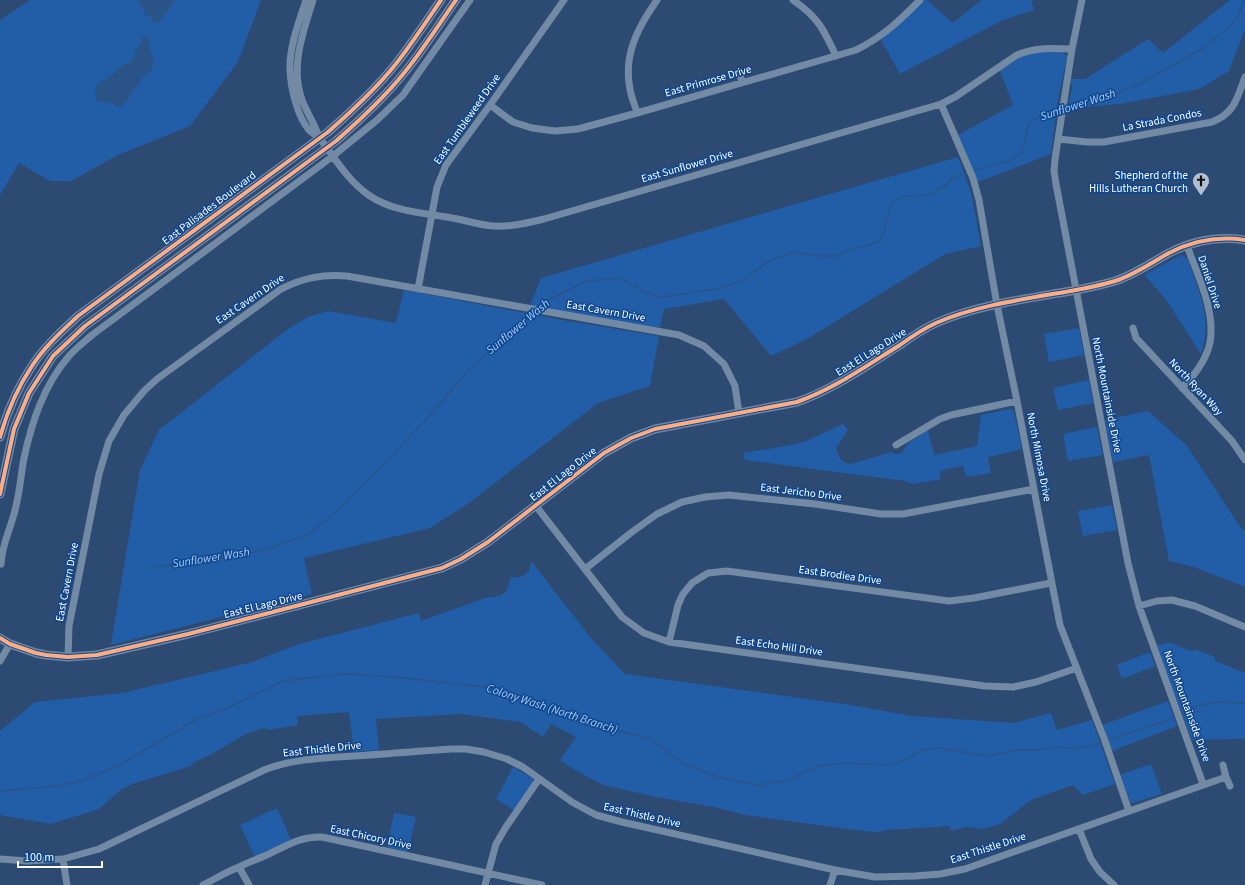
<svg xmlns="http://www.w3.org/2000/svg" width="1245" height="885" font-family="'Source Sans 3',sans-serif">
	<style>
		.green { fill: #225ea7 }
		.water { fill: #2a5488 }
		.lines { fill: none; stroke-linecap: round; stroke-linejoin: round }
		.stream { stroke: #2a5488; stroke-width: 1.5 }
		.street { stroke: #738aa5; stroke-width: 7 }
		.secondary { stroke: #7086a2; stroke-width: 9 }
		.cycleway-casing { stroke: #0f478f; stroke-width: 6 }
		.cycleway { stroke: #ffac80; stroke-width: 4 }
		.labels { text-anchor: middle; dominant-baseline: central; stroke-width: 3; stroke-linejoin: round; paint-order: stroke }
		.street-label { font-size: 11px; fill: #fff; stroke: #0f478f }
		.poi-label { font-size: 11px; fill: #fff; stroke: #0f478f; text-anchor: end }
		.water-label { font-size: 12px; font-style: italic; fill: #a3ccfb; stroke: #0f478f }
	</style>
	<rect width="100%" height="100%" fill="#2c4a72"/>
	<path class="green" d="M30 0H261L238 62 190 126 118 155 71 181H50L19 163 0 195V20Z
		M925 0H927L953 23 981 0H1031L1034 10 1003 20 900 74 881 40Z
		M1230 0H1245V29L1229 71 1199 89 1120 104 1094 106 1067 111 1072 88 1071 79H1085L1148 39 1163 53Z
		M1056 51C1061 52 1064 52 1067 57L1057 105 1051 154 978 182 958 135 1013 105 1000 71 1021 57 1032 53Z
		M958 157 971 192 981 246 945 254 807 339 771 356 724 299 664 309 660 328 530 306 541 278Z
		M1181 255 1184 256 1188 259C1199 293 1213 318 1201 354L1165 298 1144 275Z
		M404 290 562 320 659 336 650 386 598 403 469 503 430 528 304 558 312 594 111 645 140 470 159 430 288 329 308 317 328 311 396 323Z
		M1079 328 1084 355 1049 362 1044 334Z
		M1089 380 1093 403 1058 410 1053 388Z
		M1010 409 1013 410 1014 412 1022 449 988 457 991 473 966 477 963 466 942 470 940 473 941 479 913 484 905 481 745 460 743 453 786 446 804 442 843 424 848 430 836 448C839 458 840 462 851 464L891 452 896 454 901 453 904 450 907 444 928 430 934 455 977 446 981 415Z
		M1148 411 1187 446 1241 528 1245 531V587L1194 567 1169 561 1149 455 1113 462 1105 420Z
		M1097 427 1103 455 1068 461 1063 434Z
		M1112 505 1117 530 1083 536 1078 511Z
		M531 561 591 638 625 674 851 705 912 716 1013 723 1051 713 1057 730 1092 720 1115 784 1083 795 1074 786H1070L1031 800 1000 824 983 829 967 827 951 831 950 826 888 830 878 832 854 830 745 815 714 807 656 797 603 785 573 769 560 760 576 737 551 724 543 737 520 722 461 714 376 719 379 750 354 752 349 712 297 716 298 725 268 730 264 728 246 734 210 755 194 762 191 766 132 784 122 789 99 809 51 824 0 815V731L35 702 123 693 252 662 299 644 419 613 421 621 488 597C505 597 507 592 511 577 522 579 531 574 531 561Z
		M1165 643H1172L1193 652 1194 649 1215 657V661L1245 673V739H1241L1192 740 1157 646Z
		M1150 652 1155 666 1122 679 1117 665Z
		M1168 701 1177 726 1112 751 1102 725Z
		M1151 764 1162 794 1132 803 1130 801 1120 775Z
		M513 767 532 778 534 781 515 811 496 799Z
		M277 808 291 840 255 857 240 825Z
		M394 813 416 817 408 852 387 847Z"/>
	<path class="water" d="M139 0H176L159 22 154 23 151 17 145 15Z
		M146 35 150 42V52L152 54 154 60 152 67 150 72 144 76 126 102 122 106 117 107C111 102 105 102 98 102 93 96 95 90 97 84L109 77 123 65 129 62 134 58 136 49 142 41V38Z"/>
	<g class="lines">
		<path class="stream" d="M1066 107 1081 102 1113 95 1143 82 1202 49 1230 26 1237 18 1244 0
			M972 171 1010 161 1021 153 1029 123 1039 116 1060 109
			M537 308 542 303 586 281 620 278 647 293 662 297 716 289 744 280 762 266 775 258 795 252 818 256H838L851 249 866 246 880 241 884 233 887 216 893 201 904 196 928 195 945 186 952 178 969 172
			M153 567 244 555 274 547 309 534 343 506 436 409 467 371 505 338 533 312
			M1181 715C1187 712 1192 708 1198 706 1212 700 1230 703 1245 703
			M1108 740 1176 717
			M0 791 56 786 78 782 118 766 195 720 232 706 283 681 345 674 395 677 492 688 574 719 650 739 684 764 718 777 758 785 788 780 818 766 847 763 888 765 906 760 922 750 940 748 987 756 1020 750H1038L1056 747 1072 748 1092 746 1102 742"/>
		<path class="street" d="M306 0C299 22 289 47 290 70 291 89 297 116 309 130 313 134 318 136 321 140 336 160 349 182 370 196 394 212 425 213 452 218 465 220 479 225 493 226 511 227 527 223 544 219L941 104 955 97 1017 55C1036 47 1052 48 1072 49
			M313 0C303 33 290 66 302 100 307 113 315 124 319 137
			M793 0C818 17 824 30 836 56
			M1082 0 1072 49 1055 159 1054 171 1056 184 1128 563 1139 606 1203 784
			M739 72 742 82
			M941 104 973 178 979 200 997 305 1017 401 1060 625 1105 741 1129 811
			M490 105 513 122 532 128 555 131 578 129 637 113 856 50C884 36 899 21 920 0
			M637 113C635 105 631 97 630 89 623 55 638 27 657 0
			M1058 139 1087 142H1104L1212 122C1235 113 1237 98 1245 77
			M418 289 437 187 446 165 490 105 564 0
			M1133 328 1136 338 1232 441 1245 460
			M1182 388C1193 377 1203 364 1208 350 1219 318 1198 276 1187 246
			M896 445 940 419 951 415 1017 401
			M536 506 622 617 644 633 669 642 985 686 1013 687 1036 682 1077 668
			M1 564C2 543 12 526 16 506 20 490 21 474 24 458 32 421 44 385 69 356 76 348 84 342 92 335L333 156 377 120 403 95 470 0
			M585 569 632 532 657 514 682 502 705 497 729 495 815 504 881 514H903L1034 489
			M1139 606 1157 601 1172 600 1195 606 1245 627
			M669 642 678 605 683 594 692 583 708 573 727 571 949 601 974 598 1051 583
			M68 657 69 626 99 474 109 441 124 415 144 391 157 379 281 289C303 278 322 274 347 276L679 335 704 346 724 364 735 386 739 413
			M0 661 10 644
			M1223 765 1226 777 1230 786
			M1079 829 1091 859 1100 872 1114 885
			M0 859 27 861 63 859 99 849 264 770C292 759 323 758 354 756 387 754 419 751 452 749H466L484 752 507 759 523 767 572 802 596 815 622 822 835 870 875 877 915 876 940 874 965 869 1226 777
			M63 859 67 885
			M239 867 249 885
			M203 885C215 879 226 872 239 867 248 862 258 859 267 855 286 846 301 836 322 837L542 885
			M485 885 496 844 506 827 539 779
			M830 885 835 870"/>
		<path class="secondary" d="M0 437C7 412 18 387 32 366 44 347 62 331 78 316L328 132C352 111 375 90 395 65 411 45 426 22 441 0
			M0 494 14 429 29 393 53 356 85 326 336 141C360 120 384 98 404 73 423 50 439 24 456 0
			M0 638 10 644 36 653 46 655 68 657 97 655 188 634 442 568 461 559 488 542 604 453 631 438 655 429 797 402C834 389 866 366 900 345 911 337 923 329 936 323 974 306 1024 299 1065 292 1082 289 1099 286 1115 281 1134 275 1151 263 1169 253 1192 241 1219 236 1245 240"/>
		<defs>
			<path id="cycleway" d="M0 437C7 412 18 387 32 366 44 347 62 331 78 316L328 132C352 111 375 90 395 65 411 45 426 22 441 0
				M0 494 14 429 29 393 53 356 85 326 336 141C360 120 384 98 404 73 423 50 439 24 456 0
				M0 638 10 644 36 653 46 655 68 657 97 655 188 634 442 568 461 559 488 542 604 453 631 438 655 429 797 402C834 389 866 366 900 345 911 337 923 329 936 323 974 306 1024 299 1065 292 1082 289 1099 286 1115 281 1134 275 1151 263 1169 253 1192 241 1219 236 1245 240"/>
		</defs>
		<use href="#cycleway" class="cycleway-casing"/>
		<use href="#cycleway" class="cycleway"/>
	</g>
	<defs>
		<symbol id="church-pin" viewBox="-11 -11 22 30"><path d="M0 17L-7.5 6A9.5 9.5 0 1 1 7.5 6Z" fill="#b5c0ce" stroke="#0f478f"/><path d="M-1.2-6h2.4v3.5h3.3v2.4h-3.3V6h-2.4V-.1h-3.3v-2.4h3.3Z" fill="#111"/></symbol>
	</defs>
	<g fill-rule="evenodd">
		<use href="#church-pin" x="1191" y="171" width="20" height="27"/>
	</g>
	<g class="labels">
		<g class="street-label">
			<text transform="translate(708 81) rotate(-16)">East Primrose Drive</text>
			<text transform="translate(467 119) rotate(-55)">East Tumbleweed Drive</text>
			<text transform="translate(1162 120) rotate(-11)">La Strada Condos</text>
			<text transform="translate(687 166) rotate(-16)">East Sunflower Drive</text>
			<text transform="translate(209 208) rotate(-37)">East Palisades Boulevard</text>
			<text transform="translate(1210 282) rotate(72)">Daniel Drive</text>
			<text transform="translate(250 299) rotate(-34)">East Cavern Drive</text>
			<text transform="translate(606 311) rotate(10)">East Cavern Drive</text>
			<text transform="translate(871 352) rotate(-32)">East El Lago Drive</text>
			<text transform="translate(1196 387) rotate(47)">North Ryan Way</text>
			<text transform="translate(1107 395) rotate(79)">North Mountainside Drive</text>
			<text transform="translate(1039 457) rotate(79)">North Mimosa Drive</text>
			<text transform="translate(563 474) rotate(-38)">East El Lago Drive</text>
			<text transform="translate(801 492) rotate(7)">East Jericho Drive</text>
			<text transform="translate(840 575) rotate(8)">East Brodiea Drive</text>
			<text transform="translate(67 582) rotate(-79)">East Cavern Drive</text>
			<text transform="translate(263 605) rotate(-14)">East El Lago Drive</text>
			<text transform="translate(779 646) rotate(8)">East Echo Hill Drive</text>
			<text transform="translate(1187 706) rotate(70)">North Mountainside Drive</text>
			<text transform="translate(322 749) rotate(-6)">East Thistle Drive</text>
			<text transform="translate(642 815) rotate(13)">East Thistle Drive</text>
			<text transform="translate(371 837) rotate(12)">East Chicory Drive</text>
			<text transform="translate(988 848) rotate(-18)">East Thistle Drive</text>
		</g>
		<g class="poi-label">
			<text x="1188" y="175">Shepherd of the<tspan x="1188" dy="13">Hills Lutheran Church</tspan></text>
		</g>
		<g class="water-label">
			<text transform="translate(1078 105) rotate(-18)">Sunflower Wash</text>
			<text transform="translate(518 327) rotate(-40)">Sunflower Wash</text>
			<text transform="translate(211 558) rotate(-9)">Sunflower Wash</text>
			<text transform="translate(552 709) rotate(18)">Colony Wash (North Branch)</text>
		</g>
	</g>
	<path d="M18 861v6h84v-6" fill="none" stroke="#ffffff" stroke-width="2"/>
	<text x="24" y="861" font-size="12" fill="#ffffff" stroke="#0f478f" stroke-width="3" paint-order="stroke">100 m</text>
</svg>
